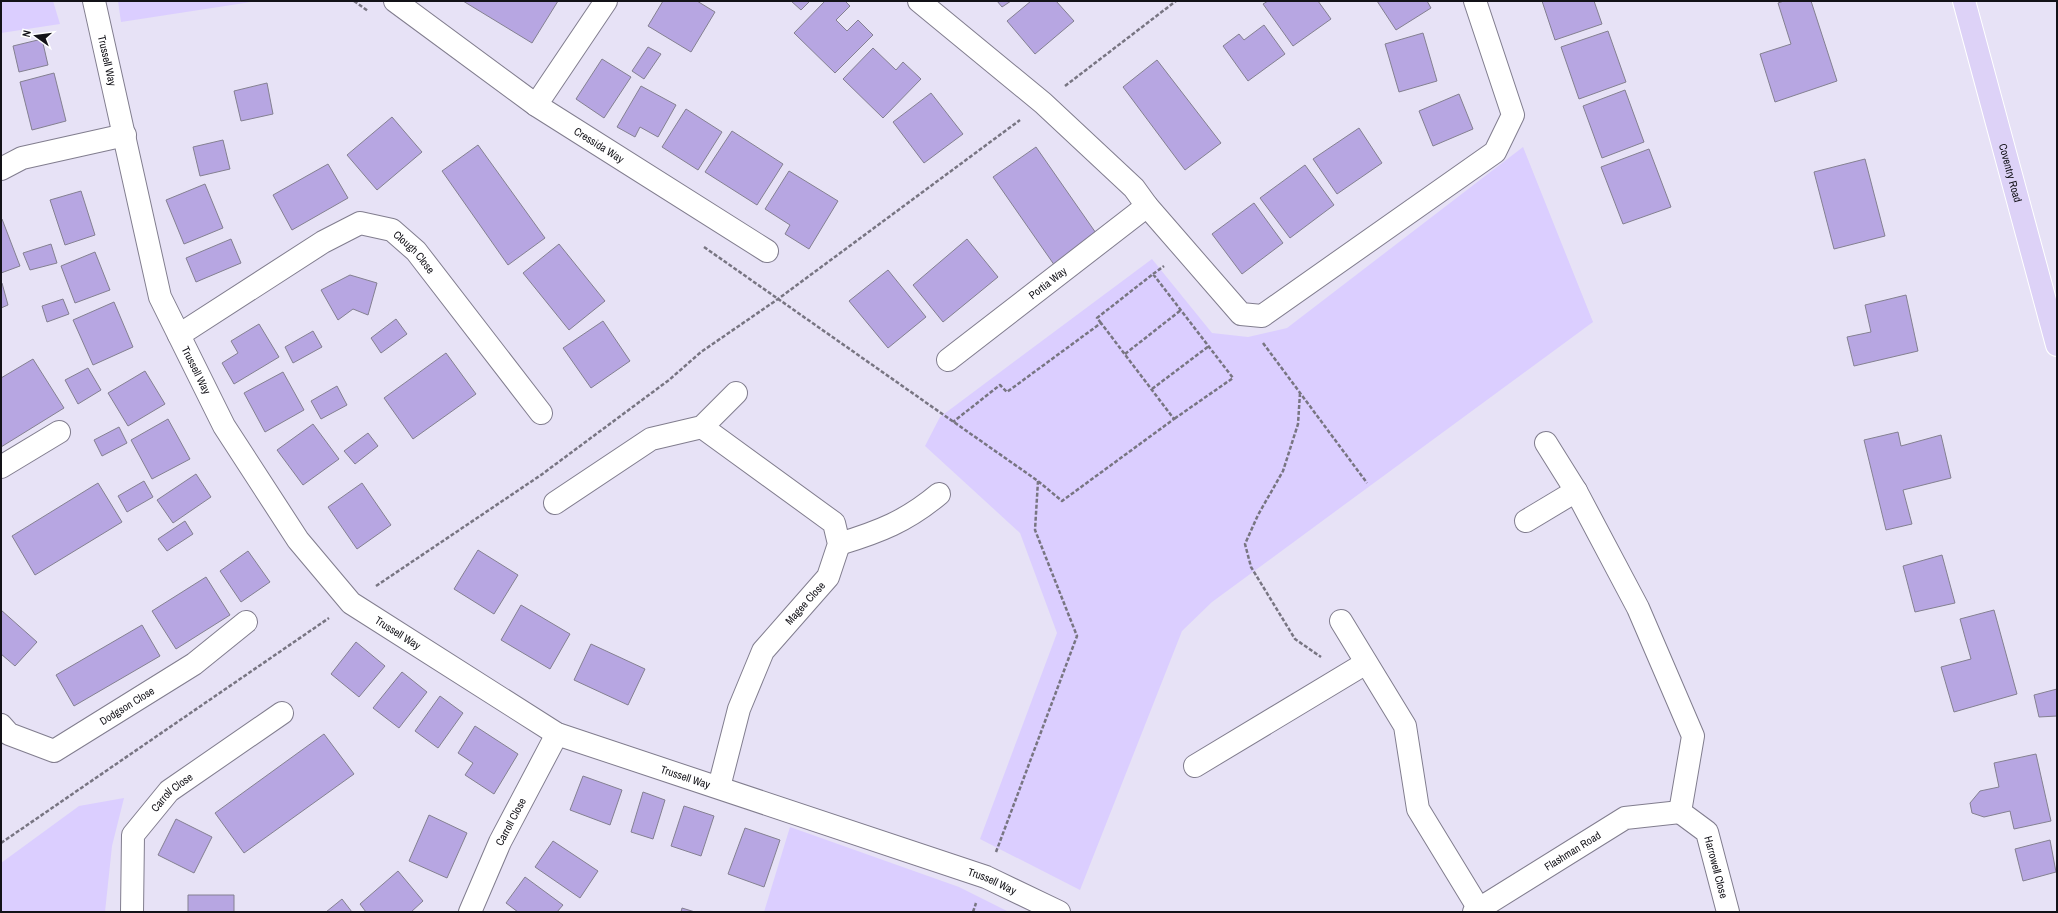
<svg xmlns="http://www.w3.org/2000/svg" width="2058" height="913" font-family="'Archivo Narrow',sans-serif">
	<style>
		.green { fill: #dbceff }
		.building { fill: #b7a6e2; stroke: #848091 }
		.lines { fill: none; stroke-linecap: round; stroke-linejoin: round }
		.minor-casing { stroke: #817d8e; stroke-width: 24 }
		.major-casing { stroke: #fff; stroke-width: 24 }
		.path { stroke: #787582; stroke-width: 2.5; stroke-dasharray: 4 2; stroke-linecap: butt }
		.minor { stroke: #fff; stroke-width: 22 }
		.major { stroke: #ddd2f7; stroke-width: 22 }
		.labels { text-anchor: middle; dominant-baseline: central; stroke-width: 3; stroke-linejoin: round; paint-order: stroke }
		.street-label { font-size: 11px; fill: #131218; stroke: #fff }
	</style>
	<rect width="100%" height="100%" fill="#e7e2f6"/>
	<path class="green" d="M1 1H53L60 24 1 33Z
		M118 1H257L121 22Z
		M1523 147 1593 322 1212 602 1182 631 1080 890 980 839 1057 633 1020 533 925 446 940 417 1152 259 1212 333 1248 337 1287 328Z
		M124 798 112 846 105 912H1V863L79 806Z
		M790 827 959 887 1009 912H764Z"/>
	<path class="building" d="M463 1H558L532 43Z
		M663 1H697L715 12 691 52 648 26Z
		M791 1H810L801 10Z
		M825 1H845L850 6 836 20 847 31 858 20 873 35 835 73 794 33Z
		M997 1H1011L1002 7Z
		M1031 1H1056L1074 21 1035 54 1007 21Z
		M1268 1H1318L1331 19 1293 46 1263 4Z
		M1377 1H1427L1431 8 1396 30Z
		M1542 1H1594L1602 24 1555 40Z
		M1784 1H1811L1837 81 1775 102 1760 54 1791 44 1778 3Z
		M1264 25 1285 54 1248 81 1223 46 1239 34 1244 40Z
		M1608 31 1626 82 1579 99 1561 47Z
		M1423 33 1437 81 1399 92 1385 44Z
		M42 39 48 65 19 72 13 46Z
		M648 47 661 54 644 79 632 71Z
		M873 48 896 70 903 62 921 79 883 118 843 79Z
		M602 59 631 77 604 118 576 99Z
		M1157 60 1221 143 1185 170 1123 87Z
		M54 73 66 121 32 130 20 82Z
		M267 83 273 114 241 121 234 91Z
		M641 86 676 105 658 137 640 127 635 137 617 127Z
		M1625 90 1644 142 1602 158 1583 106Z
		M931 93 963 134 924 163 893 122Z
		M1459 94 1473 129 1433 146 1419 111Z
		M686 109 722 132 698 170 662 147Z
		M392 117 422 152 377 190 347 155Z
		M1359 128 1382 163 1337 194 1313 159Z
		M732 131 783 164 757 205 705 172Z
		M223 140 230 169 200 176 193 147Z
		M478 145 545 238 508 265 442 171Z
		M1036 147 1098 236 1055 266 993 177Z
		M1649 149 1671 207 1623 224 1601 167Z
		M1865 159 1885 236 1834 249 1814 172Z
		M328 164 348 198 292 230 273 195Z
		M1305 165 1334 205 1290 238 1260 198Z
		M789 171 838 201 809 249 785 234 790 225 765 209Z
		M205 184 223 228 184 244 166 200Z
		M81 191 95 235 65 245 50 200Z
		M1254 203 1283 243 1242 274 1212 234Z
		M2 219 20 266 1 273V220Z
		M231 239 241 263 196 282 186 258Z
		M967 239 998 277 943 322 913 285Z
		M51 244 57 263 30 270 23 253Z
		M559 244 605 301 569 330 523 273Z
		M95 252 110 290 75 303 61 266Z
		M888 270 926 317 888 348 849 301Z
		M350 275 377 283 368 315 353 309 338 320 321 290Z
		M2 283 8 305 1 308V283Z
		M1906 295 1918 351 1854 366 1847 337 1871 332 1865 305Z
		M63 299 69 314 47 322 42 306Z
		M114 302 133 347 93 365 73 320Z
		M396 319 407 334 381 353 371 338Z
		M603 321 630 361 591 388 563 348Z
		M259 324 279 357 234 384 222 363 238 353 231 341Z
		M313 331 322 347 293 363 285 347Z
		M446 353 476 394 413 439 384 398Z
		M33 359 64 408 1 447V378Z
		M88 368 101 390 78 404 65 380Z
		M145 371 165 404 128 426 108 393Z
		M283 372 304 410 265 432 244 393Z
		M337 386 347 405 321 419 311 401Z
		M168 419 190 459 152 479 131 440Z
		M313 424 339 459 303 485 277 450Z
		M119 427 127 443 102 456 94 440Z
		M1898 432 1901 446 1941 435 1951 478 1903 490 1912 524 1886 530 1864 440Z
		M368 433 378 446 355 464 344 451Z
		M196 474 211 497 173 523 157 500Z
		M144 481 153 497 127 512 118 496Z
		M98 483 122 522 35 575 12 536Z
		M362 483 391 525 357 549 328 507Z
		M185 521 193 534 167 551 158 539Z
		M478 550 518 575 494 614 454 589Z
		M248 551 270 582 241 602 220 571Z
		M1942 555 1955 603 1915 612 1903 566Z
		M206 577 230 615 176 649 152 611Z
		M521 605 570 634 550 669 501 640Z
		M1 610 37 642 15 666 1 654Z
		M1994 610 2017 694 1954 712 1941 667 1971 659 1960 619Z
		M142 625 160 656 74 706 56 675Z
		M356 642 385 666 359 697 331 674Z
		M591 644 645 669 628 705 574 680Z
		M402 672 427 692 399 728 373 708Z
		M2057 689V716L2039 717 2034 695Z
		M440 696 463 713 438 748 415 731Z
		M475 726 518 754 494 794 465 775 473 763 458 753Z
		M324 734 354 774 244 853 215 813Z
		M2036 754 2051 821 2014 829 2010 811 1984 817 1972 813 1970 803 1980 791 1999 787 1994 763Z
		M583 776 622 790 610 825 570 810Z
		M643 792 665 800 653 839 631 832Z
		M684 806 714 816 701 856 671 846Z
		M429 815 467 833 447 878 409 861Z
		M176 819 212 837 194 873 158 855Z
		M745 828 780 840 764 887 728 874Z
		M2050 840 2056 872 2023 881 2015 849Z
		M553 841 598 871 580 898 535 867Z
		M398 871 423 901 411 912H366L360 904Z
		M525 877 563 905 557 912H518L506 903Z
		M188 895H234V912H188Z
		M342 899 352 912H326Z
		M682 908 695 912H681Z"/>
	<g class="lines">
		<defs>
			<g id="minor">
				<path id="s1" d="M94 1 160 297 224 426 298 540 351 603 557 734 986 877 1059 912"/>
				<path d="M395 1 536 105"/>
				<path id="s2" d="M606 1 536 105 767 251"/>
				<path d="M919 1 1043 103 1134 188 1147 206 1241 314 1262 316 1495 152 1513 115 1475 1"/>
				<path d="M1 169 22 158 125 135"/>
				<path id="s3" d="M179 335 323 242 360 223 392 230 416 251 541 413"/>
				<path id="s4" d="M948 360 1147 206"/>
				<path d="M702 427 834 523 839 544 828 577 763 651 739 709 719 787"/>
				<path d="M1546 443 1576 491 1638 608 1693 736 1680 812"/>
				<path d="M1 467 59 432"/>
				<path d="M555 503 651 439 702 427 736 393"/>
				<path d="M1526 521 1576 491"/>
				<path d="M839 544C879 532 907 521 939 494"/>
				<path d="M1341 621 1405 726 1418 809 1479 909"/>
				<path id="s5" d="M1 725 9 734 54 751 194 664 246 622"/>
				<path d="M1195 766 1366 663"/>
				<path id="s6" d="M1680 812 1707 832 1728 912"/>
				<path id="s7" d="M132 912 133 835 169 791 282 713"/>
				<path id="s8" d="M470 912 500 842 557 734"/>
				<path id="s9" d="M1474 912 1625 818 1680 812"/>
			</g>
			<g id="major">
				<path id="s10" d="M1964 1 2057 345"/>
			</g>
		</defs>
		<use href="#minor" class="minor-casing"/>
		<use href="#major" class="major-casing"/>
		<path class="path" d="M354 1 368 11
			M1065 86 1176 1
			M704 247 1038 481 1062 501 1174 419 1101 323 1007 392 1000 385 953 422
			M1153 274 1164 266
			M1101 323 1097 318 1153 274 1233 378 1174 419
			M1263 343 1367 483
			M1125 354 1181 310
			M1152 389 1209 346
			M1300 393 1298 424 1283 471 1258 515 1245 544 1251 567 1295 639 1321 657
			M376 586 541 475 669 380 701 352 778 299 1020 120
			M1 843 329 618
			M996 852 1077 636 1035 530 1038 481
			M973 912 976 903"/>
		<use href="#minor" class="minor"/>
		<use href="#major" class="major"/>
	</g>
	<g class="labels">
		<g class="street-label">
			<text stroke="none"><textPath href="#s1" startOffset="61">Trussell Way</textPath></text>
			<text stroke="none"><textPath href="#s2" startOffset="200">Cressida Way</textPath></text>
			<text stroke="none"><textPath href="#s10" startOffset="178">Coventry Road</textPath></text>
			<text stroke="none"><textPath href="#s3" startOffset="277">Clough Close</textPath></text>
			<text stroke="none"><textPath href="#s4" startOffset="126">Portia Way</textPath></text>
			<text stroke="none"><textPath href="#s1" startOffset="385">Trussell Way</textPath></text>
			<text transform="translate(805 603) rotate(-48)">Magee Close</text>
			<text stroke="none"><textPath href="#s1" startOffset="721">Trussell Way</textPath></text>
			<text stroke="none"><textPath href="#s5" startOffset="146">Dodgson Close</textPath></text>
			<text stroke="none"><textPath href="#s1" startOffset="1045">Trussell Way</textPath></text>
			<text stroke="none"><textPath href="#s7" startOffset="135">Carroll Close</textPath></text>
			<text stroke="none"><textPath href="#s8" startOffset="99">Carroll Close</textPath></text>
			<text stroke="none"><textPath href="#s9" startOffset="116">Flashman Road</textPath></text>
			<text stroke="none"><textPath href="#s6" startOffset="70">Harrowell Close</textPath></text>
			<text stroke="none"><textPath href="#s1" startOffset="1369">Trussell Way</textPath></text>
		</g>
	</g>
	<rect width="2058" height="913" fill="none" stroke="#131218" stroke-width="4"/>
	<g transform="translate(36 36) rotate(284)" stroke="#ffffff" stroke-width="3" paint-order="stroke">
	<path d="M0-3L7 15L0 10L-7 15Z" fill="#131218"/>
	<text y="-6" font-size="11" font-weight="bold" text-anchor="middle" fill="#131218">N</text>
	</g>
</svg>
